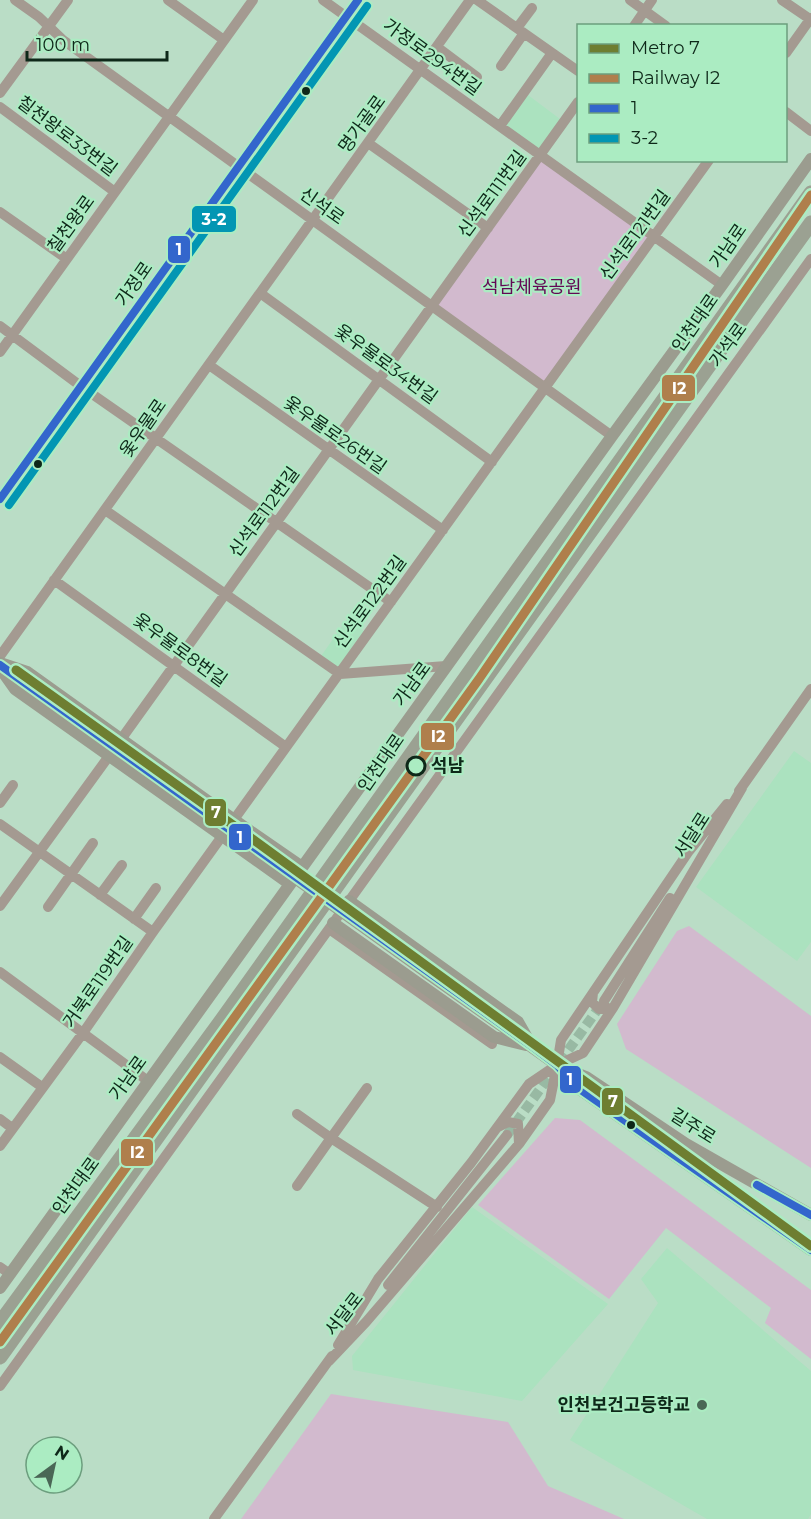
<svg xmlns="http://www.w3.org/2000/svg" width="811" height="1519" font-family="Montserrat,'Noto Sans KR',sans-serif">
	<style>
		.built { fill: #abe2bf }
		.green { fill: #d2bace }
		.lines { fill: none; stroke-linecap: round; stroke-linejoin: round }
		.minor-tunnel { stroke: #98b9a3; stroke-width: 10; stroke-dasharray: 10 5; stroke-linecap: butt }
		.minor { stroke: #a49a91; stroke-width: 10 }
		.major { stroke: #9b9c8f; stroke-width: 12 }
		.highway { stroke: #9ba192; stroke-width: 15 }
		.major-bridge { stroke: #9b9c8f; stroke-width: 12 }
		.bus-1-casing { stroke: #abecc2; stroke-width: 12 }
		.bus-2-casing { stroke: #abecc2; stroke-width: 12 }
		.bus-1 { stroke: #36c; stroke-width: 8 }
		.bus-2 { stroke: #0296b3; stroke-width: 8 }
		.rail-1-casing { stroke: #abecc2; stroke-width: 14 }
		.rail-1 { stroke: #af7f4c; stroke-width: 9 }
		.metro-1-casing { stroke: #abecc2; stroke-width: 14 }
		.metro-1 { stroke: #6e7e31; stroke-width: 9 }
		.bus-dot { fill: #0e2819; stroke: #abecc2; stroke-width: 2 }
		.stop-dot { fill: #abecc2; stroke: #0e2819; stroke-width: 3 }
		.poi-dot { fill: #4a6756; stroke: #abecc2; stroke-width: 2 }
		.labels { text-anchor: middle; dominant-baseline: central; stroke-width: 4.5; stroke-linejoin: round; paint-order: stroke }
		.street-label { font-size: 18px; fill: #0e2819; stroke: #abecc2 }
		.park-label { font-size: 18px; fill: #630855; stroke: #abecc2 }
		.stop-label { font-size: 18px; font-weight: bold; fill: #0e2819; stroke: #abecc2; text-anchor: start }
		.poi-label { font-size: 18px; font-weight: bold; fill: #0e2819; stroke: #abecc2; text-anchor: end }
		.line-badge { stroke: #abecc2; stroke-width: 2 }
		.badge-label { font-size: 16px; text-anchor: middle; font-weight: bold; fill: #fff }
	</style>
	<rect width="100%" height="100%" fill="#baddc6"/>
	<path class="built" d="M524 92 564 122 541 155 500 126Z
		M347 619 368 634 340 674 319 659Z
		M794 751 811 763V942L797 961 696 887Z
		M472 1207 608 1304 522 1401 353 1370 352 1356Z
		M667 1248 811 1371V1514L808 1519H707L570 1440 658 1303 641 1279Z"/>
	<path class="green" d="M541 155 655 236 547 387 432 305Z
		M689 926 811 1016V1168L626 1049 617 1024 677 931Z
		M555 1118 580 1120 811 1290V1359L765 1323 771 1308 666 1228 609 1299 478 1205Z
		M331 1394 508 1422 548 1486 624 1519H241Z"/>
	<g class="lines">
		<path class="minor-tunnel" d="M507 1135 603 1002"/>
		<path class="minor" d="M15 0 39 17 63 40 612 436
			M168 0 224 40
			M323 0 722 285
			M477 0 578 71
			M630 0 666 26
			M782 0 810 19
			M634 26 652 0
			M517 28 532 8
			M437 47 477 77
			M786 53 811 18
			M501 66 524 33
			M0 93 68 0
			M0 107 115 192
			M786 112 811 131
			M500 126 552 53
			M368 143 488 228
			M0 212 67 259
			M260 293 492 462
			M0 326 82 387 391 602
			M0 352 253 0
			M209 365 443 530
			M0 499 358 0
			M105 510 340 674 446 666
			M54 580 286 747
			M0 656 470 0
			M122 738 578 102
			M739 791 811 689
			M0 803 13 785
			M0 824 153 932
			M100 895 122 865
			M0 906 109 756
			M48 907 93 843
			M134 919 156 888
			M329 929 492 1044
			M0 972 148 1081
			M593 993 592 1002 599 1009 613 1008
			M604 1001 670 898
			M0 1057 42 1087
			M367 1088 331 1138 437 1207
			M297 1114 331 1138 297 1186
			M0 1119 12 1128
			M498 1127 508 1122 518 1124 519 1144
			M0 1146 83 1033 153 932 709 160
			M0 1267 10 1274
			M388 1285 507 1135
			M338 1345 378 1279 471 1163 529 1084 557 1065 561 1040 689 851 727 804
			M329 1361 366 1322 519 1144 550 1100 557 1065 583 1053 613 1008 742 788
			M0 1386 811 259
			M214 1519 332 1356"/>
		<path class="major" d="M0 663 27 672 234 820 302 867
			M0 668 15 689 290 884
			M6 669 213 819
			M349 901 518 1022 530 1043
			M333 923 494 1037 526 1045
			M426 972 557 1065 578 1088 811 1250
			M561 1067 586 1077 686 1144 811 1215
			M0 1288 612 436 722 285 811 159"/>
		<path class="highway" d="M0 1323 224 1017 811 193
			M0 1357 811 223"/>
		<path class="major-bridge" d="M213 819 426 972"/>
		<defs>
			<path id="bus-1" d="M0 499 358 0
				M0 665 533 1047 557 1065 578 1088 811 1250
				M757 1185 811 1215"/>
			<path id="bus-2" d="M9 505 367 6"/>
		</defs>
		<use href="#bus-1" class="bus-1-casing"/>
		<use href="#bus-2" class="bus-2-casing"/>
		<use href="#bus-1" class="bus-1"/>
		<use href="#bus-2" class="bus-2"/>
		<defs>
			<path id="rail-1" d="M0 1342 479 679 811 195"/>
		</defs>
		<use href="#rail-1" class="rail-1-casing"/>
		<use href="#rail-1" class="rail-1"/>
		<defs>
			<path id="metro-1" d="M16 670 247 835 811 1246"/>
		</defs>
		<use href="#metro-1" class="metro-1-casing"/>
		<use href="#metro-1" class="metro-1"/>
	</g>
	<g class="bus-dot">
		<circle cx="306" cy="91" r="5"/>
		<circle cx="38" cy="464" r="5"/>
		<circle cx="631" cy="1125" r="5"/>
	</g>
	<circle class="stop-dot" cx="416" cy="766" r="9"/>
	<circle class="poi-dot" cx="702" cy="1405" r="6"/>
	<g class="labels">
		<g class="street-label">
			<text transform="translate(432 57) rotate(36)">가정로294번길</text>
			<text transform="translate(362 124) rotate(-54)">명가골로</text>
			<text transform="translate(67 136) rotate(37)">칠천왕로33번길</text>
			<text transform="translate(492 194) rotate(-54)">신석로111번길</text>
			<text transform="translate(322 206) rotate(35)">신석로</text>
			<text transform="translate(71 224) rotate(-54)">칠천왕로</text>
			<text transform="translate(635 235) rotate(-54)">신석로121번길</text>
			<text transform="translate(728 246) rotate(-55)">가남로</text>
			<text transform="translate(134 284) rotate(-55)">가정로</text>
			<text transform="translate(695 323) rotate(-55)">인천대로</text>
			<text transform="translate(728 345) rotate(-54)">가석로</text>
			<text transform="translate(386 364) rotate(36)">옻우물로34번길</text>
			<text transform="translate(143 428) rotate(-55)">옻우물로</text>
			<text transform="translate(335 435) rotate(35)">옻우물로26번길</text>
			<text transform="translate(264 512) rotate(-54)">신석로112번길</text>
			<text transform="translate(370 602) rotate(-54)">신석로122번길</text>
			<text transform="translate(180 650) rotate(36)">옻우물로8번길</text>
			<text transform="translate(412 684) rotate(-54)">가남로</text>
			<text transform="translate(381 763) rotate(-55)">인천대로</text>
			<text transform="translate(692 835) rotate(-57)">서달로</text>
			<text transform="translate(98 982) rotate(-55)">거북로119번길</text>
			<text transform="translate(128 1078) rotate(-54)">가남로</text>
			<text transform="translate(693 1126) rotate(32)">길주로</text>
			<text transform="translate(76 1186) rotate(-54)">인천대로</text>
			<text transform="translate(344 1314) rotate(-52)">서달로</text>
		</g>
		<g class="park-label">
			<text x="532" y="287">석남체육공원</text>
		</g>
		<g class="stop-label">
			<text x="431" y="766">석남</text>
		</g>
		<g class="poi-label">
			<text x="690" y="1405">인천보건고등학교</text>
		</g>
	</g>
	<g class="line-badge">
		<rect x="191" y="205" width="46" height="28" rx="6" fill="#0296b3"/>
		<rect x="167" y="235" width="24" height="29" rx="6" fill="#36c"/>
		<rect x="661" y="374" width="35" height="28" rx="6" fill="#af7f4c"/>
		<rect x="420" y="722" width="35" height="29" rx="6" fill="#af7f4c"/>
		<rect x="204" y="798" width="23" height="29" rx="6" fill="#6e7e31"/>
		<rect x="228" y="823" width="24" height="28" rx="6" fill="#36c"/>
		<rect x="559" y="1065" width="23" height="29" rx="6" fill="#36c"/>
		<rect x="601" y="1087" width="23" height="29" rx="6" fill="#6e7e31"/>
		<rect x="120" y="1138" width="34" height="29" rx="6" fill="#af7f4c"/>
	</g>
	<g class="badge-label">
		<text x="214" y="225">3-2</text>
		<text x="179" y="255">1</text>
		<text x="679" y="394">I2</text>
		<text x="438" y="742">I2</text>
		<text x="216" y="818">7</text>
		<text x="240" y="843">1</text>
		<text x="570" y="1085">1</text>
		<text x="613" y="1107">7</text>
		<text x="137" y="1158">I2</text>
	</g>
	<rect x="577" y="24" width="210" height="138" fill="#abecc2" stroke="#6c9e7e" stroke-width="1.5"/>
	<rect x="589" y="44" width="30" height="9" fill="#6e7e31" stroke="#6c9e7e" stroke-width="1.5"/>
	<text x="631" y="54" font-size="18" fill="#0e2819">Metro 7</text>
	<rect x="589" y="74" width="30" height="9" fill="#af7f4c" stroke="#6c9e7e" stroke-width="1.5"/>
	<text x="631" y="84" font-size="18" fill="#0e2819">Railway I2</text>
	<rect x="589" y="104" width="30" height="9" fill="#3366cc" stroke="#6c9e7e" stroke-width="1.5"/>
	<text x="631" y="114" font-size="18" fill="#0e2819">1</text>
	<rect x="589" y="134" width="30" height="9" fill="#0296b3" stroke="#6c9e7e" stroke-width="1.5"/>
	<text x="631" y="144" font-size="18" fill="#0e2819">3-2</text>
	<g transform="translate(54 1465) rotate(33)"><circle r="28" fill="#abecc2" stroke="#6c9e7e" stroke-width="1.5"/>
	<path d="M0-4.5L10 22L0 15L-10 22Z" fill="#4a6756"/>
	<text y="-9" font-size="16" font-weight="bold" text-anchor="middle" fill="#0e2819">N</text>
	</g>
	<path d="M27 51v9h140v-9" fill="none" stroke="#0e2819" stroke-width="3"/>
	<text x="36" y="51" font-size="18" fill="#0e2819" stroke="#abecc2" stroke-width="4.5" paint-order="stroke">100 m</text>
</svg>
